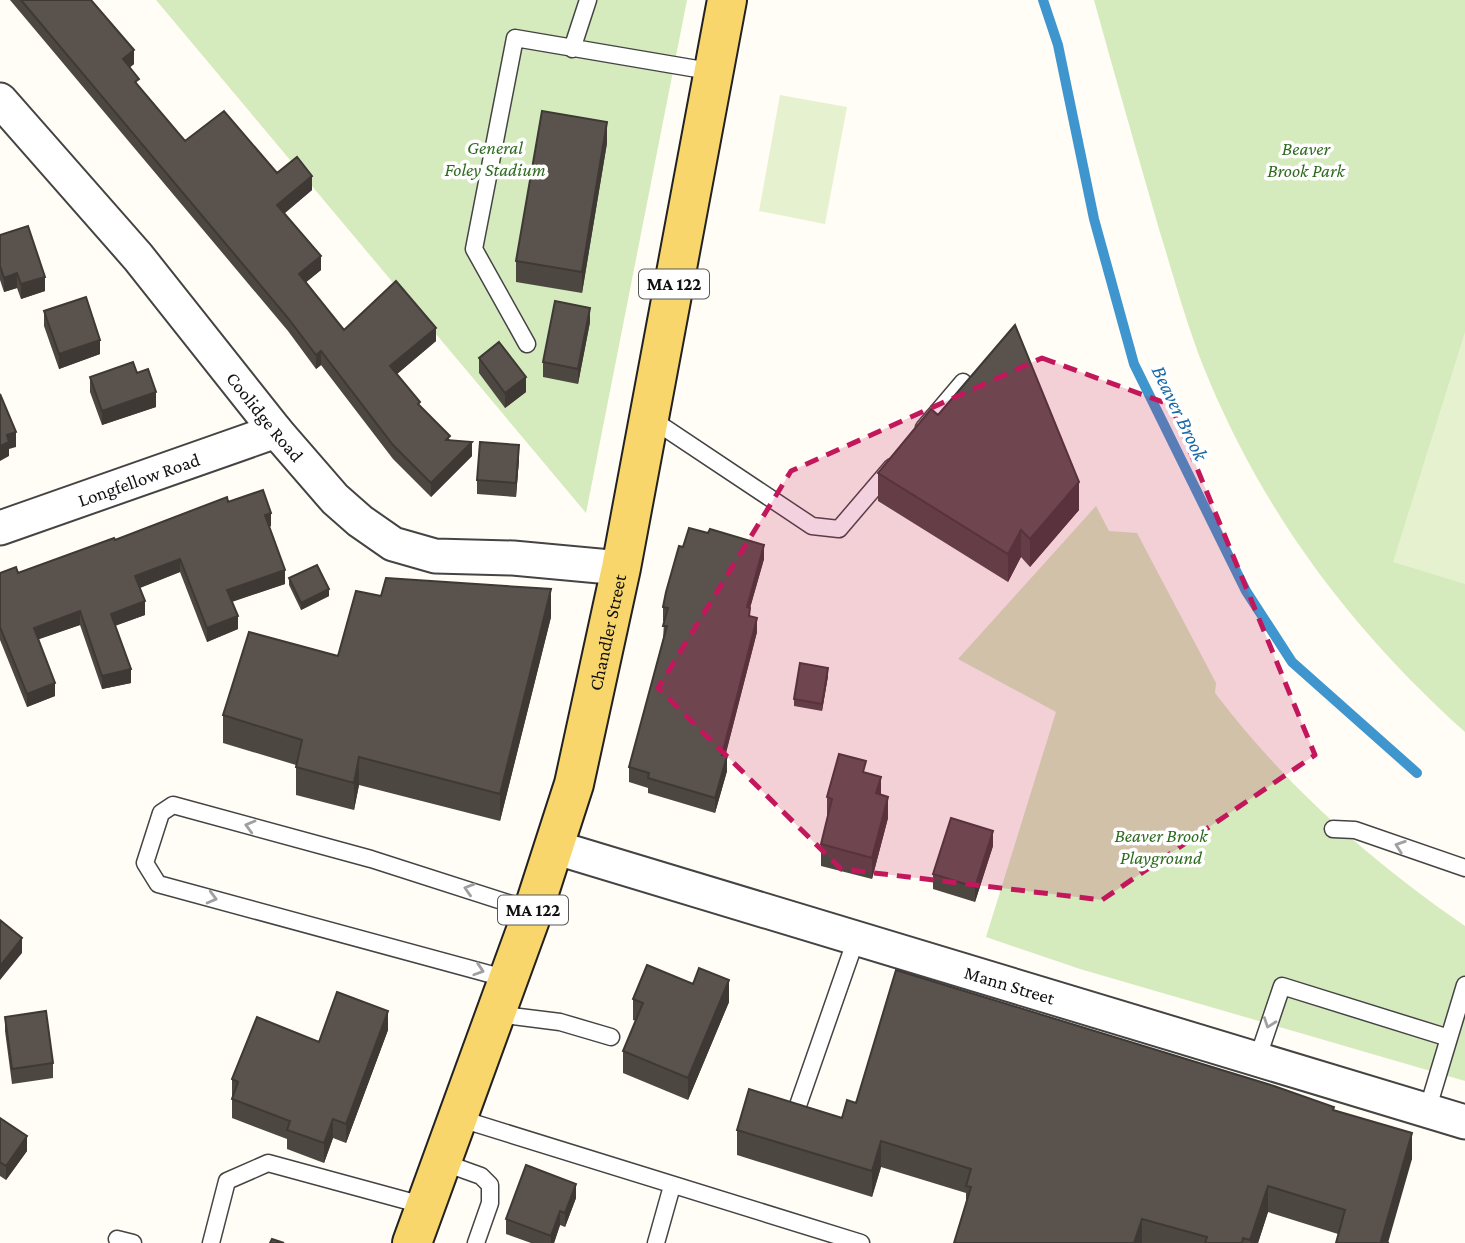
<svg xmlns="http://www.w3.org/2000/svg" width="1465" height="1243" font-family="'Crimson Pro',serif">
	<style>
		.green { fill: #d5ebbd }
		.pitch { fill: #e6f2cf }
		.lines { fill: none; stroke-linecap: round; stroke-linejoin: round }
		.stream { stroke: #3f96cf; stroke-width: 10 }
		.service-casing { stroke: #444; stroke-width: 19 }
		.minor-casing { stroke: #444; stroke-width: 37 }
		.primary-casing { stroke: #222; stroke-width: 42 }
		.service { stroke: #fff; stroke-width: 16 }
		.minor { stroke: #fff; stroke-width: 33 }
		.primary { stroke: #f9d66b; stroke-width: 38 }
		.wall { fill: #4d4742 }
		.shaded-wall { fill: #3f3936 }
		.building { fill: #5a524d; stroke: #3f3936; stroke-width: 2 }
		.oneway { stroke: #a0a0a0 }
		.marked { fill: #c2185b; fill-opacity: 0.2; stroke: #c2185b; stroke-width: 5; stroke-dasharray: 14 9; stroke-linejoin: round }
		.labels { text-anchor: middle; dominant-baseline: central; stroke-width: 7; stroke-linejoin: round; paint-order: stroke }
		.shield { fill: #fff; stroke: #585858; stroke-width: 2 }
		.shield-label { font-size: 18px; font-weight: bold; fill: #111 }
		.park-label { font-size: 19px; font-style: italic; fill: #2f6b1f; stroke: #fff }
		.street-label { font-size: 19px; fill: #111; stroke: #fff }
		.water-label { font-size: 21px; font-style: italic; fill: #1768a6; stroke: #fff }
	</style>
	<rect width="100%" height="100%" fill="#fffdf5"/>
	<path class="green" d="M156 0H687L586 513Z
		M1094 0H1465V732C1354 632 1270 522 1211 385 1189 334 1175 281 1159 229 1137 153 1115 76 1094 0Z
		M1096 506 1109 531 1137 533 1216 683 1215 693C1285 785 1370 861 1465 926V1081L1080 969 986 937 1056 712 958 659Z"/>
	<path class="pitch" d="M780 95 847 107 825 224 759 211Z
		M1465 332V584L1393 562Z"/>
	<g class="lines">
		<path class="stream" d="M1043 0 1058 45 1094 219 1134 364 1246 591 1292 662 1417 773"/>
		<defs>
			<path id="service" d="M572 49 588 0
				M527 344 474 249 515 38 715 72
				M650 418 812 526 839 529 892 467
				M924 428 963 382
				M1333 829 1355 830 1465 868
				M508 979 158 884 145 863 161 813 173 805 371 859 533 911
				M496 1014 560 1022 611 1037
				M1257 1060 1282 986 1449 1038
				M1427 1111 1465 985
				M795 1114 856 939
				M458 1118 861 1243
				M442 1162 481 1176 490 1185V1203L476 1243
				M117 1239 133 1243
				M211 1243 227 1181 268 1163 426 1206
				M656 1243 672 1186"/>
			<g id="minor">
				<path id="s1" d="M0 100 138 257 276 431 335 499 360 521 393 544 435 556 513 558 621 568"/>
				<path id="s2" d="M0 528 276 431"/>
				<path id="s3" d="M554 847 1465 1122"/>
			</g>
			<g id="primary">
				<path id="s4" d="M412 1243 533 911 574 784 621 568 727 0"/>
			</g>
		</defs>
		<use href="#service" class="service-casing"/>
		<use href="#minor" class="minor-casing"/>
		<use href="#primary" class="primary-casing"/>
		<use href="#service" class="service"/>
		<use href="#minor" class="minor"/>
		<use href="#primary" class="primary"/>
	</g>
	<path class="wall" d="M10 0H91L134 64 129 68 139 87 185 141 277 173 312 190 284 214 321 270 306 282 344 330 436 341 397 374 420 406 450 440 472 456 431 497 393 459 321 365 316 369 288 331Z
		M607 143 582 293 516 282V261Z
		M0 235 45 291 21 299 17 288 4 292 0 280Z
		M44 311 100 354 59 369 44 326Z
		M590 322 578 384 543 377V362Z
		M479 358 526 392 505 408 479 373Z
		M90 377 156 407 102 425 90 392Z
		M938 415 1079 510 1030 567 1021 557 1008 582 878 501V473Z
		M519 459 516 497 477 494V480Z
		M228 502 271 526 269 527 285 584 232 602 238 629 207 642 180 572 139 588 145 615 115 626 131 683 102 689 80 625 38 639 55 696 27 707 0 640V573H18Z
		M708 533 764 559 750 608V616L757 632 725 756 727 771 715 813 648 793V788L629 782V767L663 639 664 622 663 621V607L683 547Z
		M289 578 329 596 301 610 289 585Z
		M381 596 551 617 500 821 359 785 354 810 296 795V765L223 743V715L338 656Z
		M828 676 822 711 794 706V699Z
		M866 773 881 795 888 818 872 879 821 866V844L827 818V797Z
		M993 846 975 902 933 889V874Z
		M693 984 729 1002 688 1100 623 1073V1051L636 1021 633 1020V999Z
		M5 1017 53 1063V1078L12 1084 5 1031Z
		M388 1030 346 1143 333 1138 324 1163 287 1149V1139L232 1118V1079L319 1042Z
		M856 1103 1334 1110 1412 1159 1338 1234 1268 1212 1258 1243H954L966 1204V1193L881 1167 872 1197 737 1155V1130L842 1118Z
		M0 1118 27 1151 6 1180 0 1176Z
		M576 1198 565 1227 560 1225 554 1243H531L506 1234V1219Z"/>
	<path class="shaded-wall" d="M134 50V64L123 73V59Z
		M607 122V143L582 293V272Z
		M312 176V190L277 219V205Z
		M321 256V270L299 288V274Z
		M17 273V288L4 292V278Z
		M45 277V291L21 299V284Z
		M590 308V322L578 384V369Z
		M436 328V341L390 380V366Z
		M100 340V354L59 369V354Z
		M321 351V365L316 369V355Z
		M526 377V392L505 408V393Z
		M156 392V407L102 425V411Z
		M16 432V447L9 449V456L0 461V446L7 435Z
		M472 442V456L431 497V483Z
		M519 445V459L516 497V483Z
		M1079 482V510L1030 567V539Z
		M271 513V526L265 528V515Z
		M1021 530V557L1008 582V554Z
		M764 545V559L750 608V623L747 607Z
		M180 559V572L135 590V576Z
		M285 570V584L227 603V590Z
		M329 589V596L301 610V603Z
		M551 589V617L500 821V794Z
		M145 601V615L111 627V614Z
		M80 611V625L34 641V628Z
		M238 616V629L207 642V628Z
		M757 618V632L722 769V755Z
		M828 668V676L822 711V704Z
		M131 669V683L102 689V676Z
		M55 683V696L27 707V694Z
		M727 756V771L715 813V798Z
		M359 757V785L354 810V783Z
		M881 777V799L876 793Z
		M888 797V818L872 879V858Z
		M993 831V846L975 902V887Z
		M22 938V953L0 980V966Z
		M729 980V1002L688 1100V1078Z
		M388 1011V1030L346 1143V1124Z
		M333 1119V1138L324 1163V1143Z
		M1412 1133V1159L1388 1243 1381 1241Z
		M27 1136V1151L6 1180V1166Z
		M881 1141V1167L872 1197V1171Z
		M576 1184V1198L565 1227V1213Z
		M1268 1186V1212L1258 1243H1250Z
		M560 1211V1225L554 1243H551V1236Z
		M1142 1219V1243H1134Z"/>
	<path class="building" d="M21 0H91L134 50 123 59 139 79 135 82 185 141 224 111 277 173 297 157 312 176 277 205 321 256 299 274 344 330 396 281 436 328 390 366 420 402 418 404 450 436 446 440 472 442 431 483 393 445 321 351 316 355 288 318Z
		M542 111 607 122 582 272 516 261Z
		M28 226 45 277 21 284 17 273 4 278 0 266V235Z
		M86 297 100 340 59 354 44 311Z
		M555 301 590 308 578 369 543 362Z
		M1015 325 1079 482 1030 539 1021 530 1008 554 878 473 931 409 938 415Z
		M499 342 526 377 505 393 479 358Z
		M133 362 137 373 148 369 156 392 102 411 90 377Z
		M0 394 16 432 7 435 9 442 0 446Z
		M480 442 519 445 516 483 477 480Z
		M263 490 271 513 265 515 285 570 227 590 238 616 207 628 180 559 135 576 145 601 111 614 131 669 102 676 80 611 34 628 55 683 27 694 0 627V573L16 567 18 573 114 538 115 540 227 497 228 502Z
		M689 528 708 533 710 529 764 545 747 607 750 608 749 616 757 618 722 755 727 756 715 798 648 778 649 773 629 767 667 626H663L668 608 663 607 666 592 679 546 683 547Z
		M317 565 329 589 301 603 289 578Z
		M386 578 551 589 500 794 359 757 354 783 296 767 302 740 223 715 249 632 338 656 356 591 381 596Z
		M800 663 828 668 822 704 794 699Z
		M839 754 866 761 863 772 881 777 876 793 888 797 872 858 821 844 832 799 827 797Z
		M951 818 993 831 975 887 933 874Z
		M0 920 22 938 0 966Z
		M647 965 693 984 699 968 729 980 688 1078 623 1051 643 1003 633 999Z
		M896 970 1274 1086 1334 1107 1333 1110 1412 1133 1381 1241 1389 1243H1336L1345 1210 1268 1186 1250 1240 1243 1238 1242 1243H1205L1207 1237 1142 1219 1134 1243H954L971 1187 966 1186 971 1169 881 1141 872 1171 737 1130 749 1089 842 1118 847 1100 856 1103Z
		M337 992 388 1011 346 1124 333 1119 324 1143 287 1130 290 1121 232 1099 238 1082 232 1079 257 1017 319 1042Z
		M46 1011 53 1063 12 1069 5 1017Z
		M0 1118 27 1136 6 1166 0 1162Z
		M526 1165 576 1184 565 1213 560 1211 551 1236 506 1219Z
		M272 1239 284 1243H270Z"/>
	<defs><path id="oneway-chevron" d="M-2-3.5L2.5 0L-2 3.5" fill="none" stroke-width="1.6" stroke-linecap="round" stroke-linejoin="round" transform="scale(1.75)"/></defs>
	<g class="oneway">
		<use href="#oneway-chevron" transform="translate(250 826) rotate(-165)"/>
		<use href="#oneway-chevron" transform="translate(1400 846) rotate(-161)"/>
		<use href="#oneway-chevron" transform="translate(469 889) rotate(-163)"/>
		<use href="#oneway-chevron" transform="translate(212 898) rotate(15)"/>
		<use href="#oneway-chevron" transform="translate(479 970) rotate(18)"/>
		<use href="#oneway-chevron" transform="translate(1269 1023) rotate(110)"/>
	</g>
	<path class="marked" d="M1042 358 1171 405 1315 755 1102 900 841 869 658 688 791 471Z"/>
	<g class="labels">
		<g class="shield">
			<rect x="639" y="269.5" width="70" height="29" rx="5"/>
			<rect x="498" y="895.5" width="70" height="29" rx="5"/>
		</g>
		<g class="shield-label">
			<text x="674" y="284">MA 122</text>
			<text x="533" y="910">MA 122</text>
		</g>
		<g class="park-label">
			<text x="495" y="147">General<tspan x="495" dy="22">Foley Stadium</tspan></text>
			<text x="1306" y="148">Beaver<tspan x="1306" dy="22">Brook Park</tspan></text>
			<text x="1161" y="835">Beaver Brook<tspan x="1161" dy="22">Playground</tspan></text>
		</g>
		<g class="street-label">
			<text stroke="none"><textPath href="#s1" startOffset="413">Coolidge Road</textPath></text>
			<text stroke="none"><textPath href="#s2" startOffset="147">Longfellow Road</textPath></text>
			<text stroke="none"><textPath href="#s4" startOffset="642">Chandler Street</textPath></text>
			<text stroke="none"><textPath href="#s3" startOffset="476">Mann Street</textPath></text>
		</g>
		<g class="water-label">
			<text transform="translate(1180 413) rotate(64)">Beaver Brook</text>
		</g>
	</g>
</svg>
